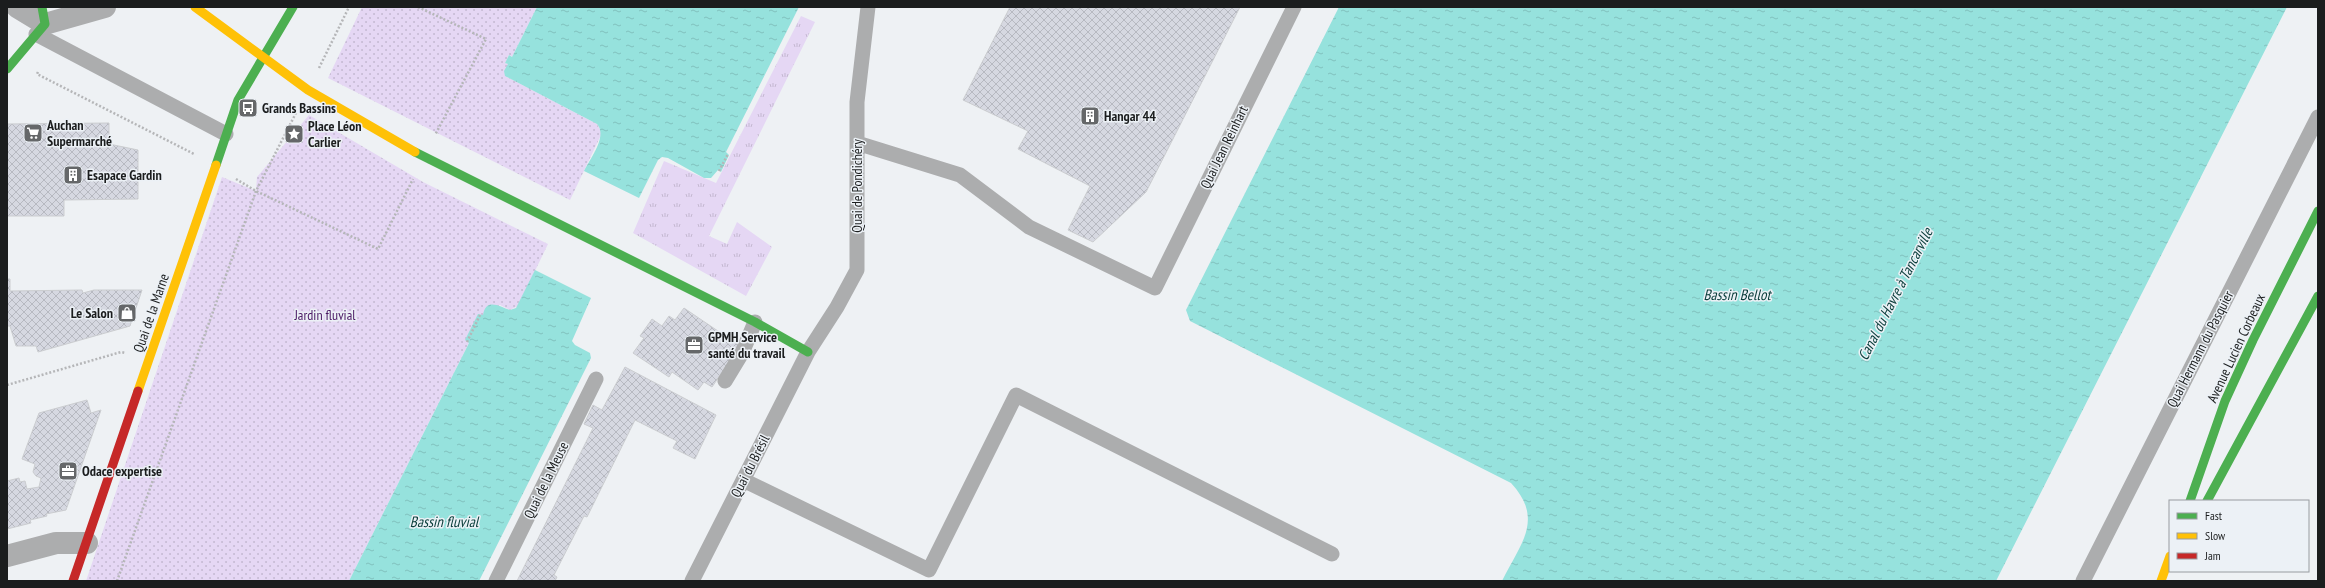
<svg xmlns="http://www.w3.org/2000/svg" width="2325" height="588" font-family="'PT Sans Narrow',sans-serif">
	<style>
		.grass { fill: url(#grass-tufts) }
		.park { fill: url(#park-dots) }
		.water { fill: url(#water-ripples) }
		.building { fill: url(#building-cross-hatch); stroke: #cbcdd0 }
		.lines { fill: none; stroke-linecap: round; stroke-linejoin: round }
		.path { stroke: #b5b6b8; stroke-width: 2.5; stroke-dasharray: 2 2; stroke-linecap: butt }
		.lane { stroke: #acadae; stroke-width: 15 }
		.street { stroke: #acadae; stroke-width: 22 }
		.fast { stroke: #4caf50; stroke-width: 9 }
		.slow { stroke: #ffc107; stroke-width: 9 }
		.jam { stroke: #c62828; stroke-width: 9 }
		.labels { text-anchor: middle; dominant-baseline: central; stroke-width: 3; stroke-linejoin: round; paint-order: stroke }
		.poi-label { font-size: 14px; font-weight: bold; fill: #1b1d1e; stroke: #ecf1f6; text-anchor: start }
		.street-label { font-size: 14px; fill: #1b1d1e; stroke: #ecf1f6 }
		.park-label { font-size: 14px; fill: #481663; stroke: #ecf1f6 }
		.water-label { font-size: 15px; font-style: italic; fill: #093d3a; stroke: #ecf1f6 }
	</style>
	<defs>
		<pattern id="grass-tufts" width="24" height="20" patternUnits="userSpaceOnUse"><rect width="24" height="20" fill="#e5d7f4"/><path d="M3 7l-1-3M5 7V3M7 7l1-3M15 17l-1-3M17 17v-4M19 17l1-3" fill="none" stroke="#c4b8d1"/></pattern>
		<pattern id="park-dots" width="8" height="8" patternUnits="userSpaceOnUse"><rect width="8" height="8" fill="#e5d7f4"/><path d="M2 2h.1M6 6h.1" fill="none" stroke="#c4b8d1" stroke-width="1.8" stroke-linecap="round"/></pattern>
		<pattern id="water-ripples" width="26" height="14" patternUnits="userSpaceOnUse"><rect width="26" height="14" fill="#96e2dd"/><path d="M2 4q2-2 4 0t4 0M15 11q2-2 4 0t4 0" fill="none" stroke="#81c1bd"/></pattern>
		<pattern id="building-cross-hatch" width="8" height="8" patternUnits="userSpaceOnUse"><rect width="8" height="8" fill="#d6d8e1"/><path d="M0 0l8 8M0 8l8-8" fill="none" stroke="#b7b9c1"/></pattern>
	</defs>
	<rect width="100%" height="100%" fill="#eef1f4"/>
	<path class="grass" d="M801 16 815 22 709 236 727 244 737 222 772 247 746 296 633 233 664 161 716 183Z"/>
	<path class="park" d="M362 7H537L512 57 509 55 505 63 508 64 507 77 597 124 602 133 570 200 328 78Z
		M309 115 423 182 548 244 518 306 510 310 500 305 483 315 349 581H86L222 177 256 191 257 177Z"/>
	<path class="water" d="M537 7H799L726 152 729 155 721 172 718 170 711 178H704L668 158 662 157 658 160 639 198 584 171C590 159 608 136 597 124L505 76 504 71 508 64 505 63 509 55 512 57Z
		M1339 7H2287L1996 581H1502C1520 544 1545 520 1511 483L1190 321 1186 310Z
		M535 270 591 298 572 341 575 345 590 353 591 358 479 581H349L469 343 465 340 478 314 483 315C486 297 500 307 510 310L516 308Z"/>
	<path class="building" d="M1010 7H1240L1146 192 1093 242 1068 230 1090 186 1018 149 1028 131 963 100Z
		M109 123V144L138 150V199L64 200V216H7V124Z
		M7 279H10V291L82 290 83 293 94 290H142L130 326 38 352 36 346H16L10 326H7Z
		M684 308 740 346 712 387 704 382 698 390 672 372 669 377 633 353 644 338 640 336 652 319 662 326 669 316 675 320Z
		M625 367 716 415 695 459 673 448 677 441 635 420 587 517 584 516 554 575 557 577 555 581H517L593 428 584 424 593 405 602 410Z
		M87 400 91 413 101 410 66 510 46 514 47 516 30 520 31 523 7 529V481L19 478 20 482 25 481 27 489 39 487 41 478 36 476 33 472 35 464 22 459 39 413Z"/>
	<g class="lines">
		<path class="path" d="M418 7 486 39 435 135
			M319 68 349 7
			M38 72 37 74 194 154
			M719 171 728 154
			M236 179 256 191 378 249 413 179
			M467 342 480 315
			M7 385 121 352 126 353
			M117 581 256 191 297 111"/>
		<path class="lane" d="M36 34 226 134
			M857 143 960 175 1029 227 1155 288 1294 7
			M725 381 742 353 755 322
			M743 480 929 570 1016 395 1332 554
			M496 581 596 379
			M692 581 808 352 837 307 857 270V102L868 7
			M2083 581 2318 117"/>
		<path class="street" d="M17 7 45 24 105 7
			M7 556 56 543H87"/>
		<path class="fast" d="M7 69 45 24 42 7
			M415 152 755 322 808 352
			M216 165 238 100 293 7
			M2190 501 2225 401 2253 340 2318 211
			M2207 501 2318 296"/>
		<path class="slow" d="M195 7 308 90 415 152
			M138 391 216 165
			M2161 581 2170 556"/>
		<path class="jam" d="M73 581 138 391"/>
	</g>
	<defs>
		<symbol id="bus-square" viewBox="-11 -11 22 22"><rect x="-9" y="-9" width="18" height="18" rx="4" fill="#656769" stroke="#ecf1f6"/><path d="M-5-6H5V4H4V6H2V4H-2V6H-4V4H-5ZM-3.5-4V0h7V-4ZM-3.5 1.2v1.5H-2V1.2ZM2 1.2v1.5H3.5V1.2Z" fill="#fff"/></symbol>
		<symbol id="building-square" viewBox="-11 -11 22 22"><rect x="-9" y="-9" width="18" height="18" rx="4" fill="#656769" stroke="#ecf1f6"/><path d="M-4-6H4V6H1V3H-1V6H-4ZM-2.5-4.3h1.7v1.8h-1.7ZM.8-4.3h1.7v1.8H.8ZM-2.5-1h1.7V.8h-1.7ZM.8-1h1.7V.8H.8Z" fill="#fff"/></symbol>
		<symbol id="supermarket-square" viewBox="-11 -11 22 22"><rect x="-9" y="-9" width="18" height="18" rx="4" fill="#656769" stroke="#ecf1f6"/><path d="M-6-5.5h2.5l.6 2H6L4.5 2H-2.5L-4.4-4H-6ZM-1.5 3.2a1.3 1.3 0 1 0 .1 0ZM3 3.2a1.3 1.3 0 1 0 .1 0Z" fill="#fff"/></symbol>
		<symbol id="sight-square" viewBox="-11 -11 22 22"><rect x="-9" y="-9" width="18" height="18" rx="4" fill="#656769" stroke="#ecf1f6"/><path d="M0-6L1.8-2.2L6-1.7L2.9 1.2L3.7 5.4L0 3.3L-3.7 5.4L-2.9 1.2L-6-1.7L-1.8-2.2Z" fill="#fff"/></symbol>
		<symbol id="shop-square" viewBox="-11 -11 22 22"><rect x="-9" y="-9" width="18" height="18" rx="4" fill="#656769" stroke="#ecf1f6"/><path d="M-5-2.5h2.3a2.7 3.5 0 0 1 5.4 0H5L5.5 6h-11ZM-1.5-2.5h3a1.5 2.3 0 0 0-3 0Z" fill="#fff"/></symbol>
		<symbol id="office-square" viewBox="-11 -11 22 22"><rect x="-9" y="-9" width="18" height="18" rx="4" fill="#656769" stroke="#ecf1f6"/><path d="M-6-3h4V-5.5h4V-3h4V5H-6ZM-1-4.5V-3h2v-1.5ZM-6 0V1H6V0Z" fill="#fff"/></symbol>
	</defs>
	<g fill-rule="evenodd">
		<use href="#bus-square" x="237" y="97" width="22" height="22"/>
		<use href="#building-square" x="1079" y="105" width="22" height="22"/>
		<use href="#supermarket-square" x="22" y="122" width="22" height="22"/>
		<use href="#sight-square" x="283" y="123" width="22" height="22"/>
		<use href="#building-square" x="62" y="164" width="22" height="22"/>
		<use href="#shop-square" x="116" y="302" width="22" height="22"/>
		<use href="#office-square" x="683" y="334" width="22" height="22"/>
		<use href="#office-square" x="57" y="460" width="22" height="22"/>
	</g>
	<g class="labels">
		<g class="poi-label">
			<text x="262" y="108">Grands Bassins</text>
			<text x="1104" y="116">Hangar 44</text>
			<text x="47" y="125">Auchan<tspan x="47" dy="16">Supermarché</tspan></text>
			<text x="308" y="126">Place Léon<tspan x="308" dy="16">Carlier</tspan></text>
			<text x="87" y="175">Esapace Gardin</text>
			<text x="113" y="313" text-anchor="end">Le Salon</text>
			<text x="708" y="337">GPMH Service<tspan x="708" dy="16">santé du travail</tspan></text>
			<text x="82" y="471">Odace expertise</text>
		</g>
		<g class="street-label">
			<text transform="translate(1224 147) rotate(-64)">Quai Jean Reinhart</text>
			<text transform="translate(857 186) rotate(-90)">Quai de Pondichéry</text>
			<text transform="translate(151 313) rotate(-71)">Quai de la Marne</text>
			<text transform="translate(2236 348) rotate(-65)">Avenue Lucien Corbeaux</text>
			<text transform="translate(2200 349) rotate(-63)">Quai Hermann du Pasquier</text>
			<text transform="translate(750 466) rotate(-63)">Quai du Brésil</text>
			<text transform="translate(546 480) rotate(-64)">Quai de la Meuse</text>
		</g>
		<g class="park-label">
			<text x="325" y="315">Jardin fluvial</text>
		</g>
		<g class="water-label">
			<text x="1737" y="294">Bassin Bellot</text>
			<text transform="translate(1895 294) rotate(-63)">Canal du Havre à Tancarville</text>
			<text x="444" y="521">Bassin fluvial</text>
		</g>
	</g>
	<rect width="2325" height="588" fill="none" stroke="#1b1d1e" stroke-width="16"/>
	<rect x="2169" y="500" width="140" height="72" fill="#ecf1f6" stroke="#989ca0"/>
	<rect x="2177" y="513" width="20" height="6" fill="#4caf50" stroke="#989ca0"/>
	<text x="2205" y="520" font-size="12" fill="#1b1d1e">Fast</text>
	<rect x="2177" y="533" width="20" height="6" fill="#ffc107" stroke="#989ca0"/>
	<text x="2205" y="540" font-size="12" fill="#1b1d1e">Slow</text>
	<rect x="2177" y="553" width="20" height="6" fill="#c62828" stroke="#989ca0"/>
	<text x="2205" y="560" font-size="12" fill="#1b1d1e">Jam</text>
</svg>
